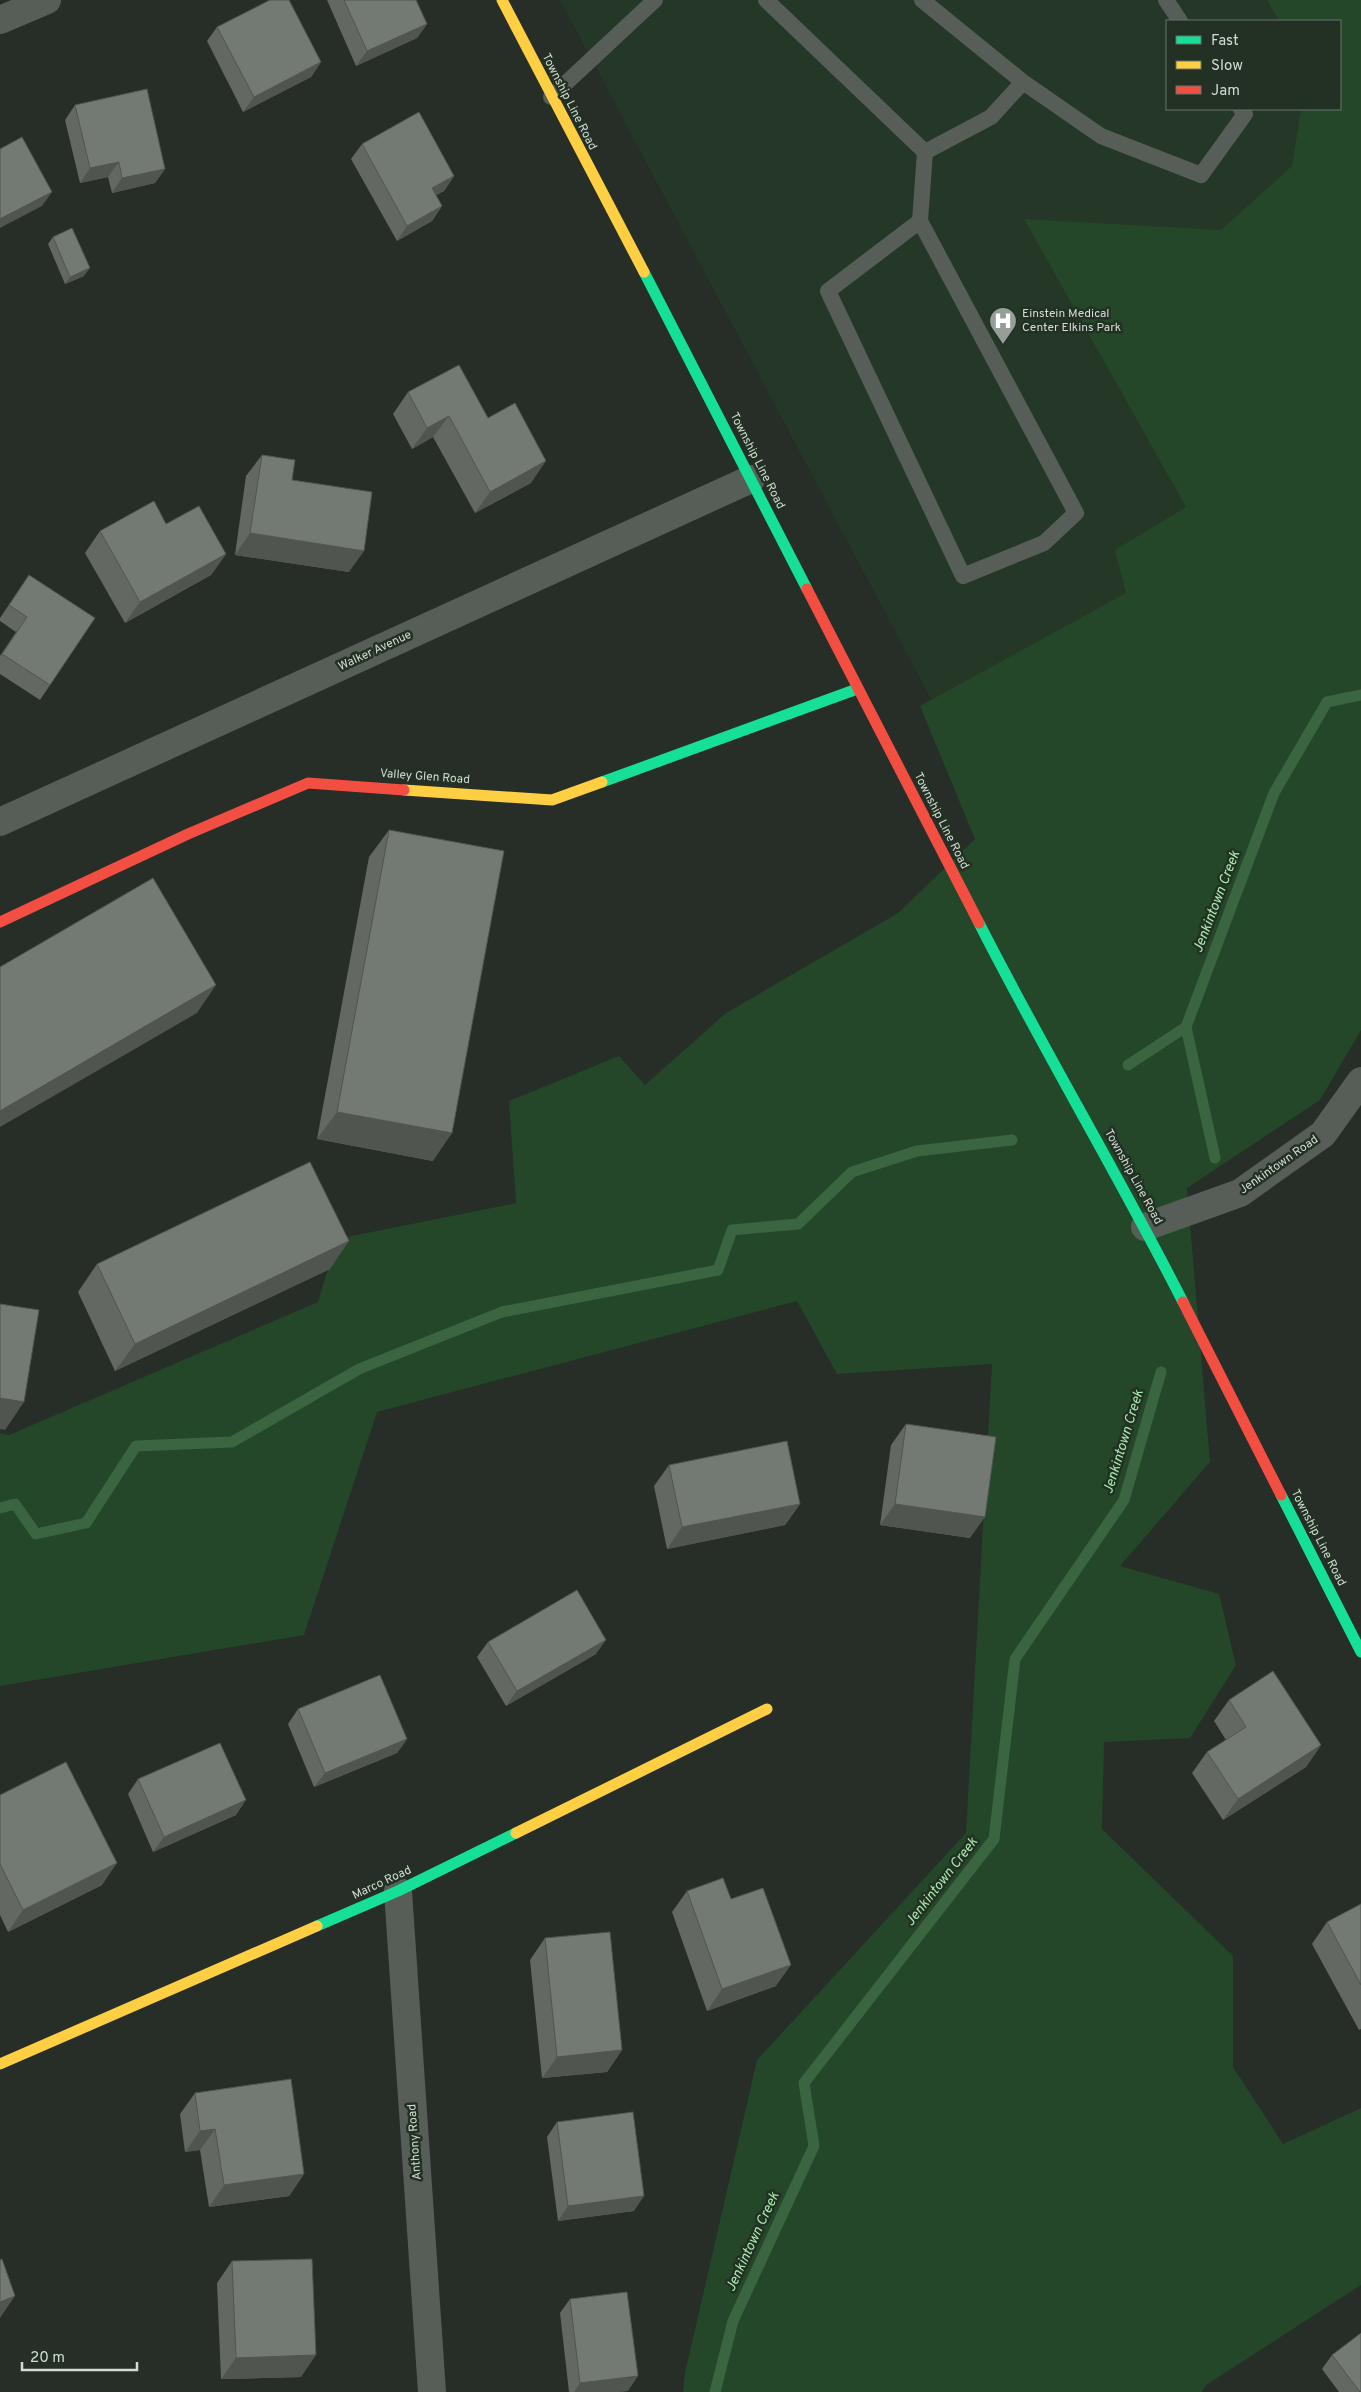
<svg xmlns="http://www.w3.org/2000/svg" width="1361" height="2392" font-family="Overpass,sans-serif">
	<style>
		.built { fill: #253727; fill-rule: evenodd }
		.green { fill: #234728 }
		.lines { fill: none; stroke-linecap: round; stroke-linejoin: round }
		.stream { stroke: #3a6540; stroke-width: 11 }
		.lane { stroke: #575d57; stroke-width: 16 }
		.street { stroke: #575d57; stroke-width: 28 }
		.fast { stroke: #16e098; stroke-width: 11 }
		.slow { stroke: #ffcf43; stroke-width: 11 }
		.jam { stroke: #f24e42; stroke-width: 11 }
		.wall { fill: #636863 }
		.shaded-wall { fill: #505550 }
		.building { fill: #737973; stroke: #505550 }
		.labels { text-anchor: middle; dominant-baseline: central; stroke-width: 5; stroke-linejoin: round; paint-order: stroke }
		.street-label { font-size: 12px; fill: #d3dcd3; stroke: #233124 }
		.poi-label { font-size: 12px; fill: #d3dcd3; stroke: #233124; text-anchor: start }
		.water-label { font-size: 14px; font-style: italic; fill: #a6edad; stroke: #233124 }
	</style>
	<rect width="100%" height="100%" fill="#262e27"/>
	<path class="built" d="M560 0H1361V46L1186 582 983 797ZM1167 21H1340V109H1167Z"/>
	<path class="green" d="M1267 0H1361V1030L1320 1100 1187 1188 1210 1462 1120 1566 1219 1594 1236 1665 1190 1738 1104 1742 1102 1829 1233 1956V2067L1283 2144 1361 2108V2285L1206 2385 1202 2392H683L685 2373 757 2060 966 1833 992 1364 837 1374 797 1301 377 1412 304 1635 0 1686V1433L9 1435 318 1302 337 1239 516 1203 509 1101 619 1056 645 1085 726 1013 898 913 975 839 920 706 1126 593 1115 550 1186 507 1024 219 1221 230 1292 166 1301 109H1340V21H1279Z"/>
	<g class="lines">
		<path class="stream" d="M1128 1065 1186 1027
			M1215 1158 1186 1027 1274 793 1327 702 1361 695
			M0 1508 15 1504 36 1534 86 1523 136 1446 232 1442 359 1369 502 1312 718 1270 732 1230 798 1224 852 1172 917 1151 1012 1140
			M715 2392 733 2321 814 2146 804 2083 994 1839 1015 1659 1124 1500 1161 1372"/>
		<path class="lane" d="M766 0 925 152 920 221 1076 513 1044 543 963 576 828 291 920 221
			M922 0 1023 82 1101 136 1201 175 1245 114 1241 109
			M1166 0 1180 21
			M551 97 655 0
			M925 152 991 117 1023 82"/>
		<path class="street" d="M0 20 47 0
			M0 822 751 479
			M1145 1227 1240 1193 1323 1134 1361 1081
			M398 1891 432 2392"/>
		<path class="fast" d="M644 272 807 589
			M602 782 857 689
			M979 923C1044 1051 1118 1174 1183 1302
			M1281 1495 1361 1652
			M317 1926 398 1891 516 1833"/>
		<path class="slow" d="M502 0 644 272
			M404 790 552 800 602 782
			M516 1833 767 1709
			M0 2064 317 1926"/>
		<path class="jam" d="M807 589 979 923
			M0 922 188 834 308 783 404 790
			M1183 1302 1281 1495"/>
	</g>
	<path class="wall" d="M327 0H416L427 24 417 38 356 66Z
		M217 27 321 62 311 77 243 112 207 41Z
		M75 105 165 169 155 183 112 193 108 177 80 183 65 120Z
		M362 144 454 176 444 191 436 195 442 206 432 221 397 241 351 159Z
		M53 237 84 276 65 284 48 244Z
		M408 392 488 418 531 483 475 513 433 437 412 449 393 414Z
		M262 455 292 480 349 572 235 555 246 476Z
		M166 524 226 554 211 575 125 623 85 553 100 531Z
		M29 575 50 685 40 700 0 674V656L16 632 0 621V618Z
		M389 830 433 1161 317 1139 369 857Z
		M97 1264 330 1269 115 1371 78 1292Z
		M906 1424 970 1538 880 1525 891 1445Z
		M669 1465 800 1504 785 1525 667 1549 654 1486Z
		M488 1642 596 1654 506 1706 477 1657Z
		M1229 1700 1321 1745 1306 1767 1223 1820 1192 1773 1207 1752 1226 1740 1214 1721Z
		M298 1709 407 1739 397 1753 314 1787 288 1724Z
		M138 1779 236 1815 153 1852 128 1794Z
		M0 1795 102 1885 8 1932 0 1915Z
		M687 1891 776 1986 707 2011 672 1912Z
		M1361 1904V2029L1359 2030 1312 1944 1327 1922Z
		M545 1938 622 2050 607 2072 542 2078 530 1960Z
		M195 2093 304 2174 289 2196 209 2207 200 2150 185 2152 180 2114Z
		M557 2122 634 2211 558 2221 547 2137Z
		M232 2261 301 2377 221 2379 217 2283Z
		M570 2299 628 2391 616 2392H569L560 2313Z
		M1332 2355 1361 2392H1339L1322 2369Z"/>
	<path class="shaded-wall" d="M427 24 417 38 356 66 367 51Z
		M321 62 311 77 243 112 254 97Z
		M119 162 108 177 80 183 90 168Z
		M165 169 155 183 112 193 122 178Z
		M454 176 444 191 422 203 432 188Z
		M52 192 42 206 0 228V219Z
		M442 206 432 221 397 241 407 226Z
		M90 268 84 276 65 284 70 277Z
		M449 416 433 437 412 449 427 428Z
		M546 461 531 483 475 513 490 492Z
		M250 533 364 551 349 572 235 555Z
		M226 554 211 575 125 623 140 602Z
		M216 985 197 1013 0 1127V1111Z
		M337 1112 452 1133 433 1161 317 1139Z
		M349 1241 330 1269 115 1371 135 1344Z
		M0 1398 24 1402 5 1430 0 1429Z
		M800 1504 785 1525 667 1549 682 1527Z
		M895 1504 985 1517 970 1538 880 1525Z
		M606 1640 596 1654 506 1706 517 1691Z
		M407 1739 397 1753 314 1787 325 1773Z
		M1321 1745 1306 1767 1223 1820 1238 1799Z
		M246 1800 236 1815 153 1852 164 1837Z
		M117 1863 102 1885 8 1932 23 1910Z
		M791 1965 776 1986 707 2011 722 1989Z
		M622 2050 607 2072 542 2078 557 2057Z
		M215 2129 200 2150 185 2152 200 2131Z
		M304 2174 289 2196 209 2207 224 2185Z
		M644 2196 634 2211 558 2221 568 2206Z
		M15 2296 0 2318V2302Z
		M316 2355 301 2377 221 2379 236 2358Z
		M638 2376 628 2391 616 2392H574L580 2383Z"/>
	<path class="building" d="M270 0H289L321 62 254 97 217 27Z
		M344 0H416L427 24 367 51Z
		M147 89 165 169 122 178 119 162 90 168 75 105Z
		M419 112 454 176 432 188 442 206 407 226 362 144Z
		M22 137 52 192 0 219V149Z
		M72 228 90 268 70 277 53 237Z
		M459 365 488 418 515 403 546 461 490 492 449 416 427 428 408 392Z
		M262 455 295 460 292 480 372 492 364 551 250 533Z
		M154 501 166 524 199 506 226 554 140 602 100 531Z
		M29 575 95 618 50 685 2 654 27 617 9 605Z
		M389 830 504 851 452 1133 337 1112Z
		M153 878 216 985 0 1111V967Z
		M310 1162 349 1241 135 1344 97 1264Z
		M0 1304 39 1310 24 1402 0 1398Z
		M906 1424 996 1437 985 1517 895 1504Z
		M787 1441 800 1504 682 1527 669 1465Z
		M577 1590 606 1640 517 1691 488 1642Z
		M1273 1671 1321 1745 1238 1799 1207 1752 1246 1727 1229 1700Z
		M380 1675 407 1739 325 1773 298 1709Z
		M220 1743 246 1800 164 1837 138 1779Z
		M66 1762 117 1863 23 1910 0 1864V1795Z
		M723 1878 731 1899 763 1888 791 1965 722 1989 687 1891Z
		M1361 1904V1985L1327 1922Z
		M610 1932 622 2050 557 2057 545 1938Z
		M291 2079 304 2174 224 2185 215 2129 200 2131 195 2093Z
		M633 2112 644 2196 568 2206 557 2122Z
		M2 2259 15 2296 0 2302V2260Z
		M312 2259 316 2355 236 2358 232 2261Z
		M627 2292 638 2376 580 2383 570 2299Z
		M1361 2333V2392H1360L1332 2355Z"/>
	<defs>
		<symbol id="hospital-pin" viewBox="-11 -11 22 30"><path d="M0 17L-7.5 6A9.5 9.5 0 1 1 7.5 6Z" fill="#969f97" stroke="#233124"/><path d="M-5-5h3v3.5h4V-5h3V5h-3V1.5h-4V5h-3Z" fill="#fff"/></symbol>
	</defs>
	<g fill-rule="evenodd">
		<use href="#hospital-pin" x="987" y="305" width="32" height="43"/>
	</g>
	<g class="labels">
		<g class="street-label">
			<text transform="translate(569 102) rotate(63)">Township Line Road</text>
			<text transform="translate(757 461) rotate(63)">Township Line Road</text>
			<text transform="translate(375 651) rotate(-25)">Walker Avenue</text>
			<text transform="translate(425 777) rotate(4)">Valley Glen Road</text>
			<text transform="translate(941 821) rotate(63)">Township Line Road</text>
			<text transform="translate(1279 1165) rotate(-35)">Jenkintown Road</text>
			<text transform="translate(1133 1177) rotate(61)">Township Line Road</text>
			<text transform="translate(1318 1538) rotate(63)">Township Line Road</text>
			<text transform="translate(382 1883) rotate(-25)">Marco Road</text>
			<text transform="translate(415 2142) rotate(-94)">Anthony Road</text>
		</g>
		<g class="poi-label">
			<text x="1022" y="314">Einstein Medical<tspan x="1022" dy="14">Center Elkins Park</tspan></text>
		</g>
		<g class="water-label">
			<text transform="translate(1217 902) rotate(-69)">Jenkintown Creek</text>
			<text transform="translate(1124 1442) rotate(-73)">Jenkintown Creek</text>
			<text transform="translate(942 1882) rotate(-52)">Jenkintown Creek</text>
			<text transform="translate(753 2242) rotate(-65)">Jenkintown Creek</text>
		</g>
	</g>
	<rect x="1166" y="20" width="175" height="90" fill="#233124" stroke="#69756a"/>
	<rect x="1176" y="36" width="25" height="8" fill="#16e098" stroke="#69756a"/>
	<text x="1211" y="45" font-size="15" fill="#d3dcd3">Fast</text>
	<rect x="1176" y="61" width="25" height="8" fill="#ffcf43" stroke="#69756a"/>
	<text x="1211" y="70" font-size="15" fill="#d3dcd3">Slow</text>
	<rect x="1176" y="86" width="25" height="8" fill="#f24e42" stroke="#69756a"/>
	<text x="1211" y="95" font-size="15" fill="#d3dcd3">Jam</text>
	<path d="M22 2362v8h115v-8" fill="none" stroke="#d3dcd3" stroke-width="2.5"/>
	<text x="30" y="2362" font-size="15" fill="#d3dcd3" stroke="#233124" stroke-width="4" paint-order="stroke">20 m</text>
</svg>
